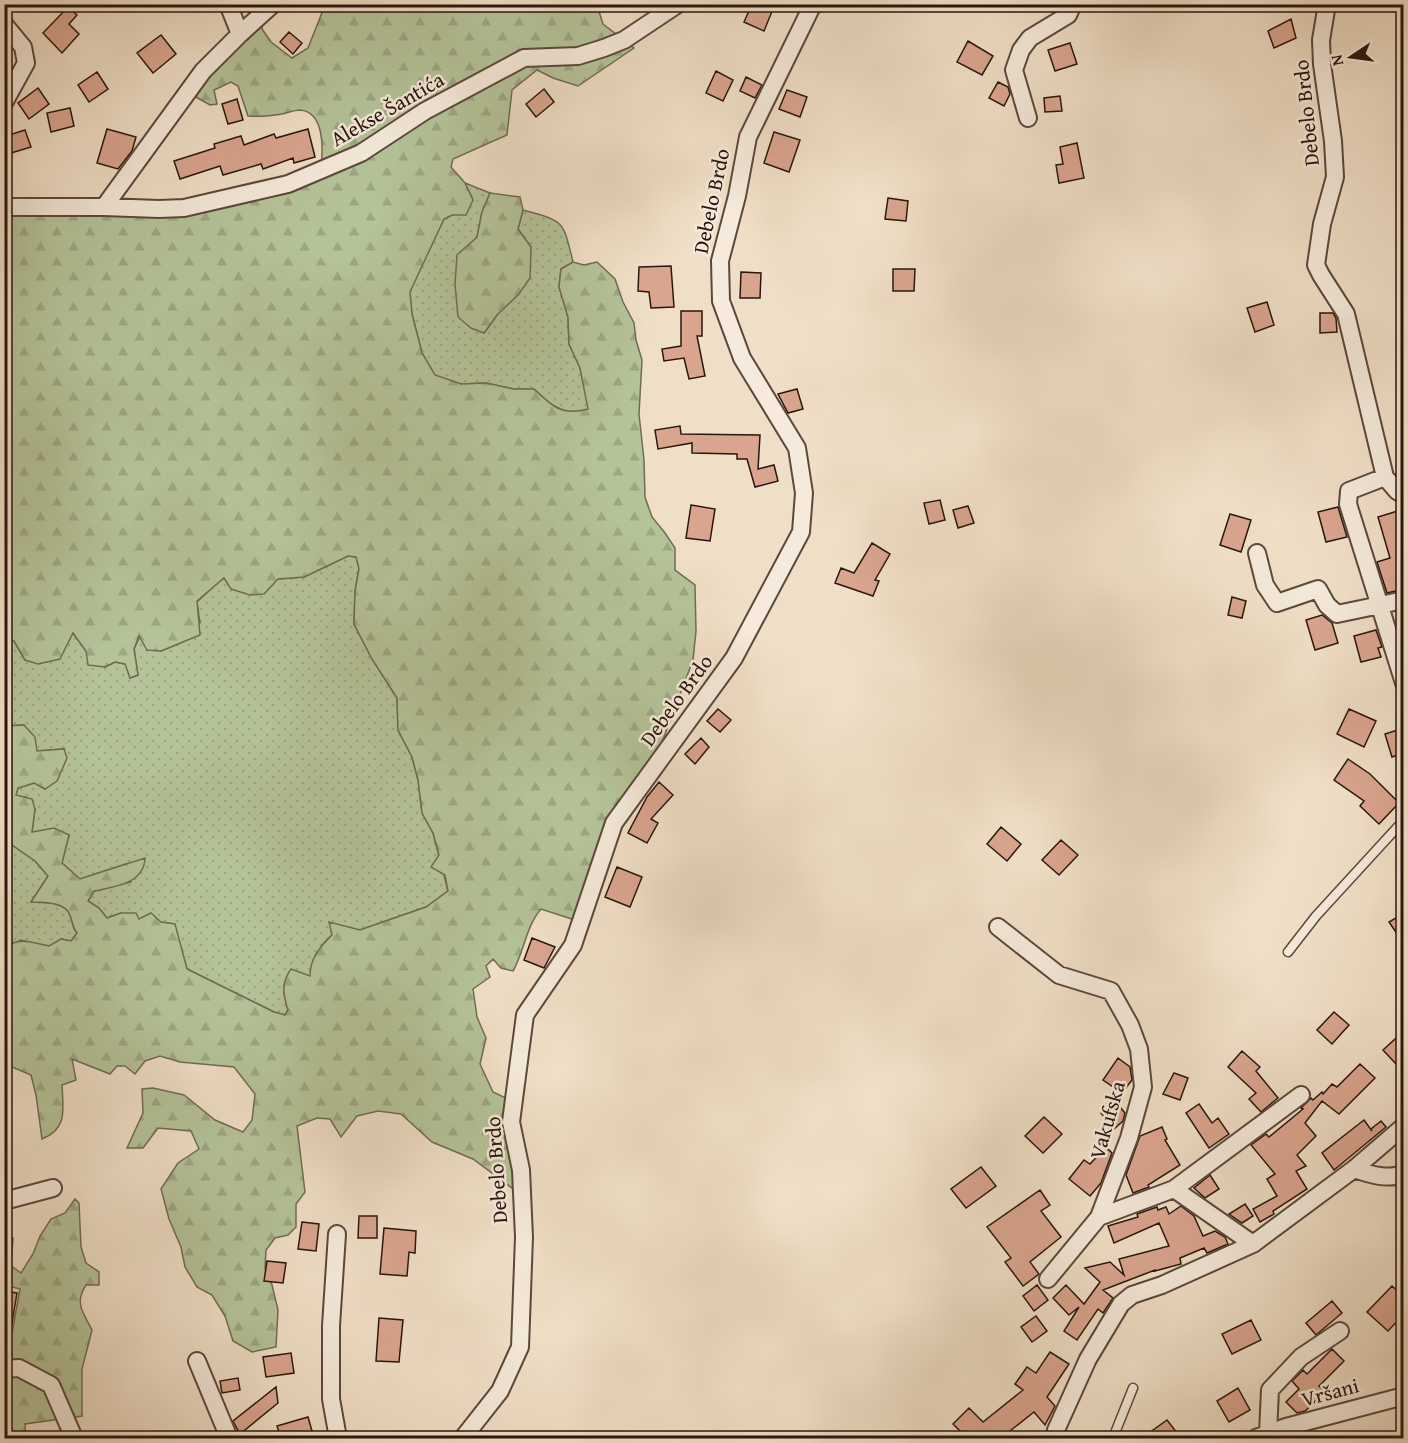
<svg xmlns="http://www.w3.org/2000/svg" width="1408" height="1443" font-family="'Gentium Book Plus',serif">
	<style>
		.grass { fill: url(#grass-dots); stroke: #706c54; stroke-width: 1.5 }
		.forest { fill: url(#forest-firs); stroke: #706c54; stroke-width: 1.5 }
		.building { fill: #daa58f; stroke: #2a160f; stroke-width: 1.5 }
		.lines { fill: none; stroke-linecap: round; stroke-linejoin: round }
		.service-casing { stroke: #5c483d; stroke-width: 11 }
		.minor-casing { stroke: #5c483d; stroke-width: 20 }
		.service { stroke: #f5eadb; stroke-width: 8 }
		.minor { stroke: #f5eadb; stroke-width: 16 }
		.labels { text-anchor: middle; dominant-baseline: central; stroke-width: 5; stroke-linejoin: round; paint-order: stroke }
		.street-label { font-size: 21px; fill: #2a160f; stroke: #f5eadb }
	</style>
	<defs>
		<pattern id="grass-dots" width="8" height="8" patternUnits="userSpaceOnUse" patternTransform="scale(1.5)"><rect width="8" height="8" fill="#b5c399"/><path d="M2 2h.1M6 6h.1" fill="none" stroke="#9ca783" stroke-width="1.8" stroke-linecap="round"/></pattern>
		<pattern id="forest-firs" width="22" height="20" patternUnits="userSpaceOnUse" patternTransform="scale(1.5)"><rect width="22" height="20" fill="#b5c399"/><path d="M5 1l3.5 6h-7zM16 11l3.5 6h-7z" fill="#9ca783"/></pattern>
	</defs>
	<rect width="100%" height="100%" fill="#f0dfc7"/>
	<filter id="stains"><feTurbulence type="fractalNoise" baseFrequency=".00333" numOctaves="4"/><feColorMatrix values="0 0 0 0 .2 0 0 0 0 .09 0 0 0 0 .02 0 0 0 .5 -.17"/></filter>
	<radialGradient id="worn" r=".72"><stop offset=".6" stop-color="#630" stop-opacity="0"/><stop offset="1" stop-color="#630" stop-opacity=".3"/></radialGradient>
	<path class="grass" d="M465 183 490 193 482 212 477 237 485 332 497 315 531 247 518 229 523 210C565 221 563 221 573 262L561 269 559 287 568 317 569 344 580 368 589 410 569 413 550 404 534 389H514L486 383 461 384 435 376 422 353 412 314 409 292 444 219 452 215 473 200Z
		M348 556 357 557 359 568 355 591 354 624 372 659 397 698 398 730 412 757 418 780 422 813 433 833 448 891 426 907 360 930 332 935 322 945 310 977 291 970C281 984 283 994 288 1010L285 1015 274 1012 187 969 174 924 139 919 121 913 107 918 99 908 88 901 94 891 131 882 126 864 80 879 62 863 69 835 32 832 35 809 26 797 15 796 18 788 34 783 64 749 36 751 24 725 5 726V640L14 641 25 660 73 633 86 651 105 667 115 662 126 664 130 678 138 675 134 649 140 636 161 651 178 644 200 623 197 602 224 577 278 579 304 577Z
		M5 840 35 861 48 876 31 902C44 903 65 901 70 915 73 923 72 927 77 933L71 941 61 939 49 947 21 940 5 948Z"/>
	<path class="forest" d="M325 5H597L603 24 634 48 578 86 553 78 537 70 512 90 507 135 453 159 451 167 465 183 473 200 466 215H452L444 219 410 292 412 314 422 353 435 375 461 384 486 383 514 389H534C553 407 561 416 588 409L580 368 569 344 568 317 559 287 561 269 573 262 584 265 597 262 615 279 623 302 634 323 636 340 642 360 639 414 644 460 645 497 652 517 665 533 675 548V570L695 585 696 631 693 660 655 761 575 920 541 909C526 926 524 952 513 971L501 968 493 959 486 966 490 977 473 989 477 1017 486 1038 480 1064 493 1092 514 1102 521 1170 512 1188 473 1159 432 1142 401 1114 378 1111 357 1116 341 1137 330 1119 317 1118 297 1126 305 1192 296 1204V1227L288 1235 275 1238 266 1250 265 1268 272 1285 278 1310 276 1347 252 1352 233 1341 225 1316 212 1295 197 1287 185 1267 181 1247 169 1219 161 1189 178 1163 199 1149 191 1131 158 1128 143 1148H127L143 1113 142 1089 153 1088 184 1095 215 1120 243 1132 252 1120 255 1094 234 1067 180 1062 160 1056 145 1061 135 1074 125 1066H117L110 1074 72 1059 76 1080 62 1085C63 1109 68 1129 42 1139L36 1095 31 1075 5 1064V948C18 936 34 943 49 946L61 939 71 941 77 933C72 927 73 923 70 915 65 901 43 903 31 902L48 876 35 861 5 840V726L24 725 35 737 37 751 64 749 67 758 57 781 45 789 34 783 18 788 16 795 32 799 35 809 32 832 54 828 69 835 62 863 80 879 145 858C144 884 114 887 94 891L88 901 99 908 107 918 121 913H136L139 919 151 913 161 922 175 924 187 969 274 1012 285 1015 288 1010C283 994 281 983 291 969L310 976C310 958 320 947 332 935L329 922 360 930 426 907 448 891 445 875 431 867 439 855 433 833 422 813 418 780 412 757 398 730 397 698 372 659 354 624 355 591 359 569 356 557 348 556 304 577 278 579 264 594 250 595 231 589 224 578 197 601 200 635 161 651 147 650 139 636 134 649 138 675 130 678 125 664 115 662 105 667 88 665 86 651 73 633 60 659 38 664 25 660 14 641 5 640 7 622 4 620 5 207 159 209 321 167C323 150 325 112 300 110 294 110 287 113 282 114 270 116 259 117 248 116L238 86 231 82 214 90 217 104 210 105 187 92 264 13 262 29 271 42 292 58 308 48Z
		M490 193 520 197 523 210 518 229 531 247 530 278 519 294 497 315 484 333 471 328 458 317 455 284 457 255 477 237 482 212Z
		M75 1199 79 1203 81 1247 86 1263 99 1272V1285H86C74 1303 83 1312 92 1330L82 1369V1416L25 1424 26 1438H12L7 1427H5V1335L12 1333 20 1289 5 1285 4 1239 13 1238 11 1266 21 1273 33 1254 40 1236 51 1219 65 1213Z"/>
	<path class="building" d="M752 4H762L773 9 764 31 744 22Z
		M68 7 77 15 69 24 79 34 62 53 43 33Z
		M1291 19 1296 38 1274 48 1268 31Z
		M289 32 302 43 293 54 280 42Z
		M161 35 176 54 153 73 137 53Z
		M968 41 993 56 982 75 957 62Z
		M1070 43 1077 64 1055 71 1048 50Z
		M716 71 733 80 723 101 706 93Z
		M97 72 108 89 89 102 78 85Z
		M746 77 762 85 755 98 740 91Z
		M998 82 1008 87 1010 94 1004 106 989 98Z
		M38 88 49 104 29 119 18 103Z
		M544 89 554 102 536 117 526 104Z
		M787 90 807 97 800 117 779 109Z
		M1060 96 1062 111 1045 112 1044 98Z
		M237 99 243 120 228 124 222 104Z
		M70 108 74 126 51 132 47 113Z
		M107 129 136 137 132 151 118 169 97 163Z
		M308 129 315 157 294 163 293 158 263 169 261 164 223 175 220 166 180 179 174 161 215 148 214 144 241 136 244 145 274 134 276 138Z
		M25 130 31 147 11 153 6 136Z
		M774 132 800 140 789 172 764 163Z
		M1077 143 1084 178 1059 183 1056 165 1063 164 1060 147Z
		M888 198 908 201 906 221 885 219Z
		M671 266 674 307 651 308 649 292 638 291 639 267Z
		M893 269H915L914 291H893Z
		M741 272 761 273 760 298H740Z
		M1267 302 1274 325 1255 332 1247 308Z
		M681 311H702V336H697L705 376 689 379 684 358 664 361 662 349 681 346Z
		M1320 313H1333L1336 318 1337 332 1320 333Z
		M797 389 803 409 788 413 778 394Z
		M680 426 681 434 760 435 758 469 774 465 778 481 755 487 747 459H737V454L692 453V443L658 449 655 430Z
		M940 500 945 520 929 524 924 503Z
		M691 505 715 509 710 541 686 538Z
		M968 506 974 523 958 528 953 510Z
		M1338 507 1347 537 1326 542 1318 512Z
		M1404 509V536L1397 538 1404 559V589L1387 593 1377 562 1390 558 1378 517Z
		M1230 514 1251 520 1241 552 1220 545Z
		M872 543 890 554 875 580 879 581 873 596 835 583 841 568 854 573Z
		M1232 597 1246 601 1242 618 1228 615Z
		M1322 615 1332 623 1338 643 1315 650 1306 620Z
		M1376 630 1382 647 1378 648 1381 657 1361 662 1354 636Z
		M718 709 731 720 720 732 707 721Z
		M1349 709 1376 721 1364 747 1337 734Z
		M1404 728V753L1392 757 1385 734Z
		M701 738 709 747 695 764 685 754Z
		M1348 759 1370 774 1399 803 1379 824 1360 806 1364 801 1334 780Z
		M659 782 673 795 651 819 658 823 647 843 628 833 647 797Z
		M1001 827 1021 844 1007 861 987 844Z
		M1061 840 1078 855 1059 875 1042 860Z
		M617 867 642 877 630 907 605 897Z
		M1404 913V944L1389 922Z
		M532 938 555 947 544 968 524 960Z
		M1334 1012 1349 1025 1332 1044 1317 1030Z
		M1404 1031V1059L1397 1065 1383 1050Z
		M1242 1051 1260 1067 1256 1071 1278 1098 1261 1112 1249 1099 1256 1093 1228 1067Z
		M1118 1058 1130 1067 1132 1080 1122 1093 1103 1080Z
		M1360 1064 1375 1078 1339 1114 1322 1101 1305 1123 1316 1136 1297 1155 1306 1166 1296 1171 1307 1189 1273 1211 1274 1214 1260 1222 1253 1209 1277 1196 1267 1179 1275 1174 1251 1145 1266 1134 1269 1137 1303 1109 1301 1108 1311 1098 1313 1100 1322 1092 1323 1094 1332 1084 1337 1087Z
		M1174 1073 1188 1078 1180 1100 1163 1094Z
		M1115 1101 1125 1113 1123 1121 1114 1129 1101 1113Z
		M1199 1104 1212 1123 1218 1118 1229 1134 1209 1148 1186 1113Z
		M1044 1117 1062 1134 1043 1153 1025 1136Z
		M1364 1120 1372 1131 1371 1129 1381 1121 1386 1127 1334 1170 1322 1153Z
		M1162 1127 1167 1139 1165 1140 1180 1165 1148 1185 1149 1187 1133 1193 1126 1175 1140 1136Z
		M1106 1147 1112 1153 1101 1183 1090 1196 1069 1179 1084 1160 1090 1164Z
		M981 1167 996 1186 966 1208 951 1189Z
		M1210 1175 1219 1189 1205 1198 1194 1188Z
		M1040 1190 1050 1205 1041 1211 1061 1237 1030 1262 1039 1274 1023 1286 1005 1262 1011 1258 987 1227Z
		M1245 1204 1253 1216 1242 1223 1229 1214Z
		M1181 1206 1194 1216 1203 1236 1215 1231 1225 1237 1228 1244 1207 1253 1204 1248 1180 1258 1181 1264 1155 1271V1270L1103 1290 1113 1298 1103 1313 1098 1309 1077 1340 1064 1331 1079 1307 1069 1315 1053 1298 1066 1285 1084 1304 1100 1282 1085 1268 1110 1262 1124 1275 1119 1259 1169 1246 1159 1223 1114 1243 1108 1226 1138 1217 1137 1214 1157 1207 1158 1210 1166 1207 1169 1214Z
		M359 1216H377V1238H358Z
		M302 1222 319 1224 316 1251 298 1249Z
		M384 1228 416 1231 415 1253 409 1252 407 1276 380 1274Z
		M267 1261 286 1263 283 1283 264 1281Z
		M1037 1285 1048 1300 1034 1311 1023 1296Z
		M1392 1286 1404 1297V1314L1388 1331 1367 1312Z
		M4 1291 17 1293 11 1329 4 1328Z
		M1332 1301 1342 1313 1316 1335 1306 1323Z
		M1036 1316 1047 1331 1032 1342 1021 1327Z
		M379 1318 403 1320 399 1362 376 1361Z
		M1251 1320 1261 1340 1232 1354 1222 1334Z
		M1332 1349 1344 1361 1319 1386 1325 1392 1305 1411 1297 1413 1286 1402 1299 1389 1292 1381 1303 1370 1307 1374Z
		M1050 1352 1069 1364 1047 1397 1055 1406 1045 1425 1034 1412 1001 1438H967L953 1424 969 1408 983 1422 1023 1390 1015 1384 1027 1367 1036 1373Z
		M291 1353 294 1373 266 1377 263 1357Z
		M238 1378 240 1390 222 1393 220 1381Z
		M276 1387 278 1403 240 1434 233 1421Z
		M1238 1388 1250 1410 1229 1422 1217 1401Z
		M308 1417 314 1438H281L277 1426Z
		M1167 1420 1181 1438H1142Z"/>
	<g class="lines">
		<defs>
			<path id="service" d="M1288 952 1316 916 1404 820
				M1113 1438 1133 1388"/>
			<path id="minor" d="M228 4 240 34
				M1327 4 1321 40 1322 64 1333 141 1335 177 1322 224 1316 265 1321 275 1346 314 1385 477 1397 491 1404 495
				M4 24 23 47 26 63 4 103
				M1028 118 1014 70 1021 50 1030 38 1068 15 1073 4
				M4 207H104L159 209 184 208 288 184 361 153 425 111 524 58 578 56 604 48 624 40 678 4
				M104 207 203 71 240 34 273 4
				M1385 477 1349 491 1348 504 1404 683
				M1257 553 1265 585 1277 603 1318 589 1327 605 1337 614 1404 600
				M998 927 1059 975 1111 991 1130 1025 1139 1049 1143 1087 1129 1138 1099 1217
				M1354 1169C1369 1174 1389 1181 1404 1173
				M1174 1189 1301 1095
				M4 1201 53 1188
				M337 1234 331 1326V1399L338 1438
				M1048 1279 1099 1217 1174 1189 1253 1244
				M197 1361 229 1438
				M4 1369 19 1368 51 1385 74 1438
				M1268 1433 1270 1390 1301 1357 1340 1331
				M463 1438 500 1391 520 1347 524 1237 521 1170 511 1122 525 1015 573 945 614 823 734 658 801 532 804 493 797 448 742 358 721 301 720 261 737 196 748 137 813 4
				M1056 1438V1430L1088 1359 1121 1304 1132 1295 1162 1285 1253 1244 1354 1169 1404 1126
				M1256 1438 1286 1427 1404 1396"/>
		</defs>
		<use href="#service" class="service-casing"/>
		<use href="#minor" class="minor-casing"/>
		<use href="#service" class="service"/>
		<use href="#minor" class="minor"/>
	</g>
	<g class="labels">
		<g class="street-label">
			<text transform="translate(387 109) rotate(-30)">Alekse Šantića</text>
			<text transform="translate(1306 113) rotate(-96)">Debelo Brdo</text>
			<text transform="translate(711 201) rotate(-78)">Debelo Brdo</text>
			<text transform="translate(676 700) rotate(-54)">Debelo Brdo</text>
			<text transform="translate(1107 1120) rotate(-74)">Vakufska</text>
			<text transform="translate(496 1170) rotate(-94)">Debelo Brdo</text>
			<text transform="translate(1330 1392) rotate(-15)">Vršani</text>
		</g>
	</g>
	<rect width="1408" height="1443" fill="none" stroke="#f0dfc7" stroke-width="24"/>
	<rect x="6" y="6" width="1396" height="1431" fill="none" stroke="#2a160f" stroke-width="3"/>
	<rect x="12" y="12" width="1384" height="1419" fill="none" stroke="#2a160f" stroke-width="1.5"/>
	<g transform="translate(1351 57) rotate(257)" stroke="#f5eadb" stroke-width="4.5" paint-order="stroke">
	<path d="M0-4.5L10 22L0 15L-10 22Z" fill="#2a160f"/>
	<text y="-9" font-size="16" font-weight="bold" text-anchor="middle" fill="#2a160f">N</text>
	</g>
	<rect width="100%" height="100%" filter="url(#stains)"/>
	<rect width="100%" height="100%" fill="url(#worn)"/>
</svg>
